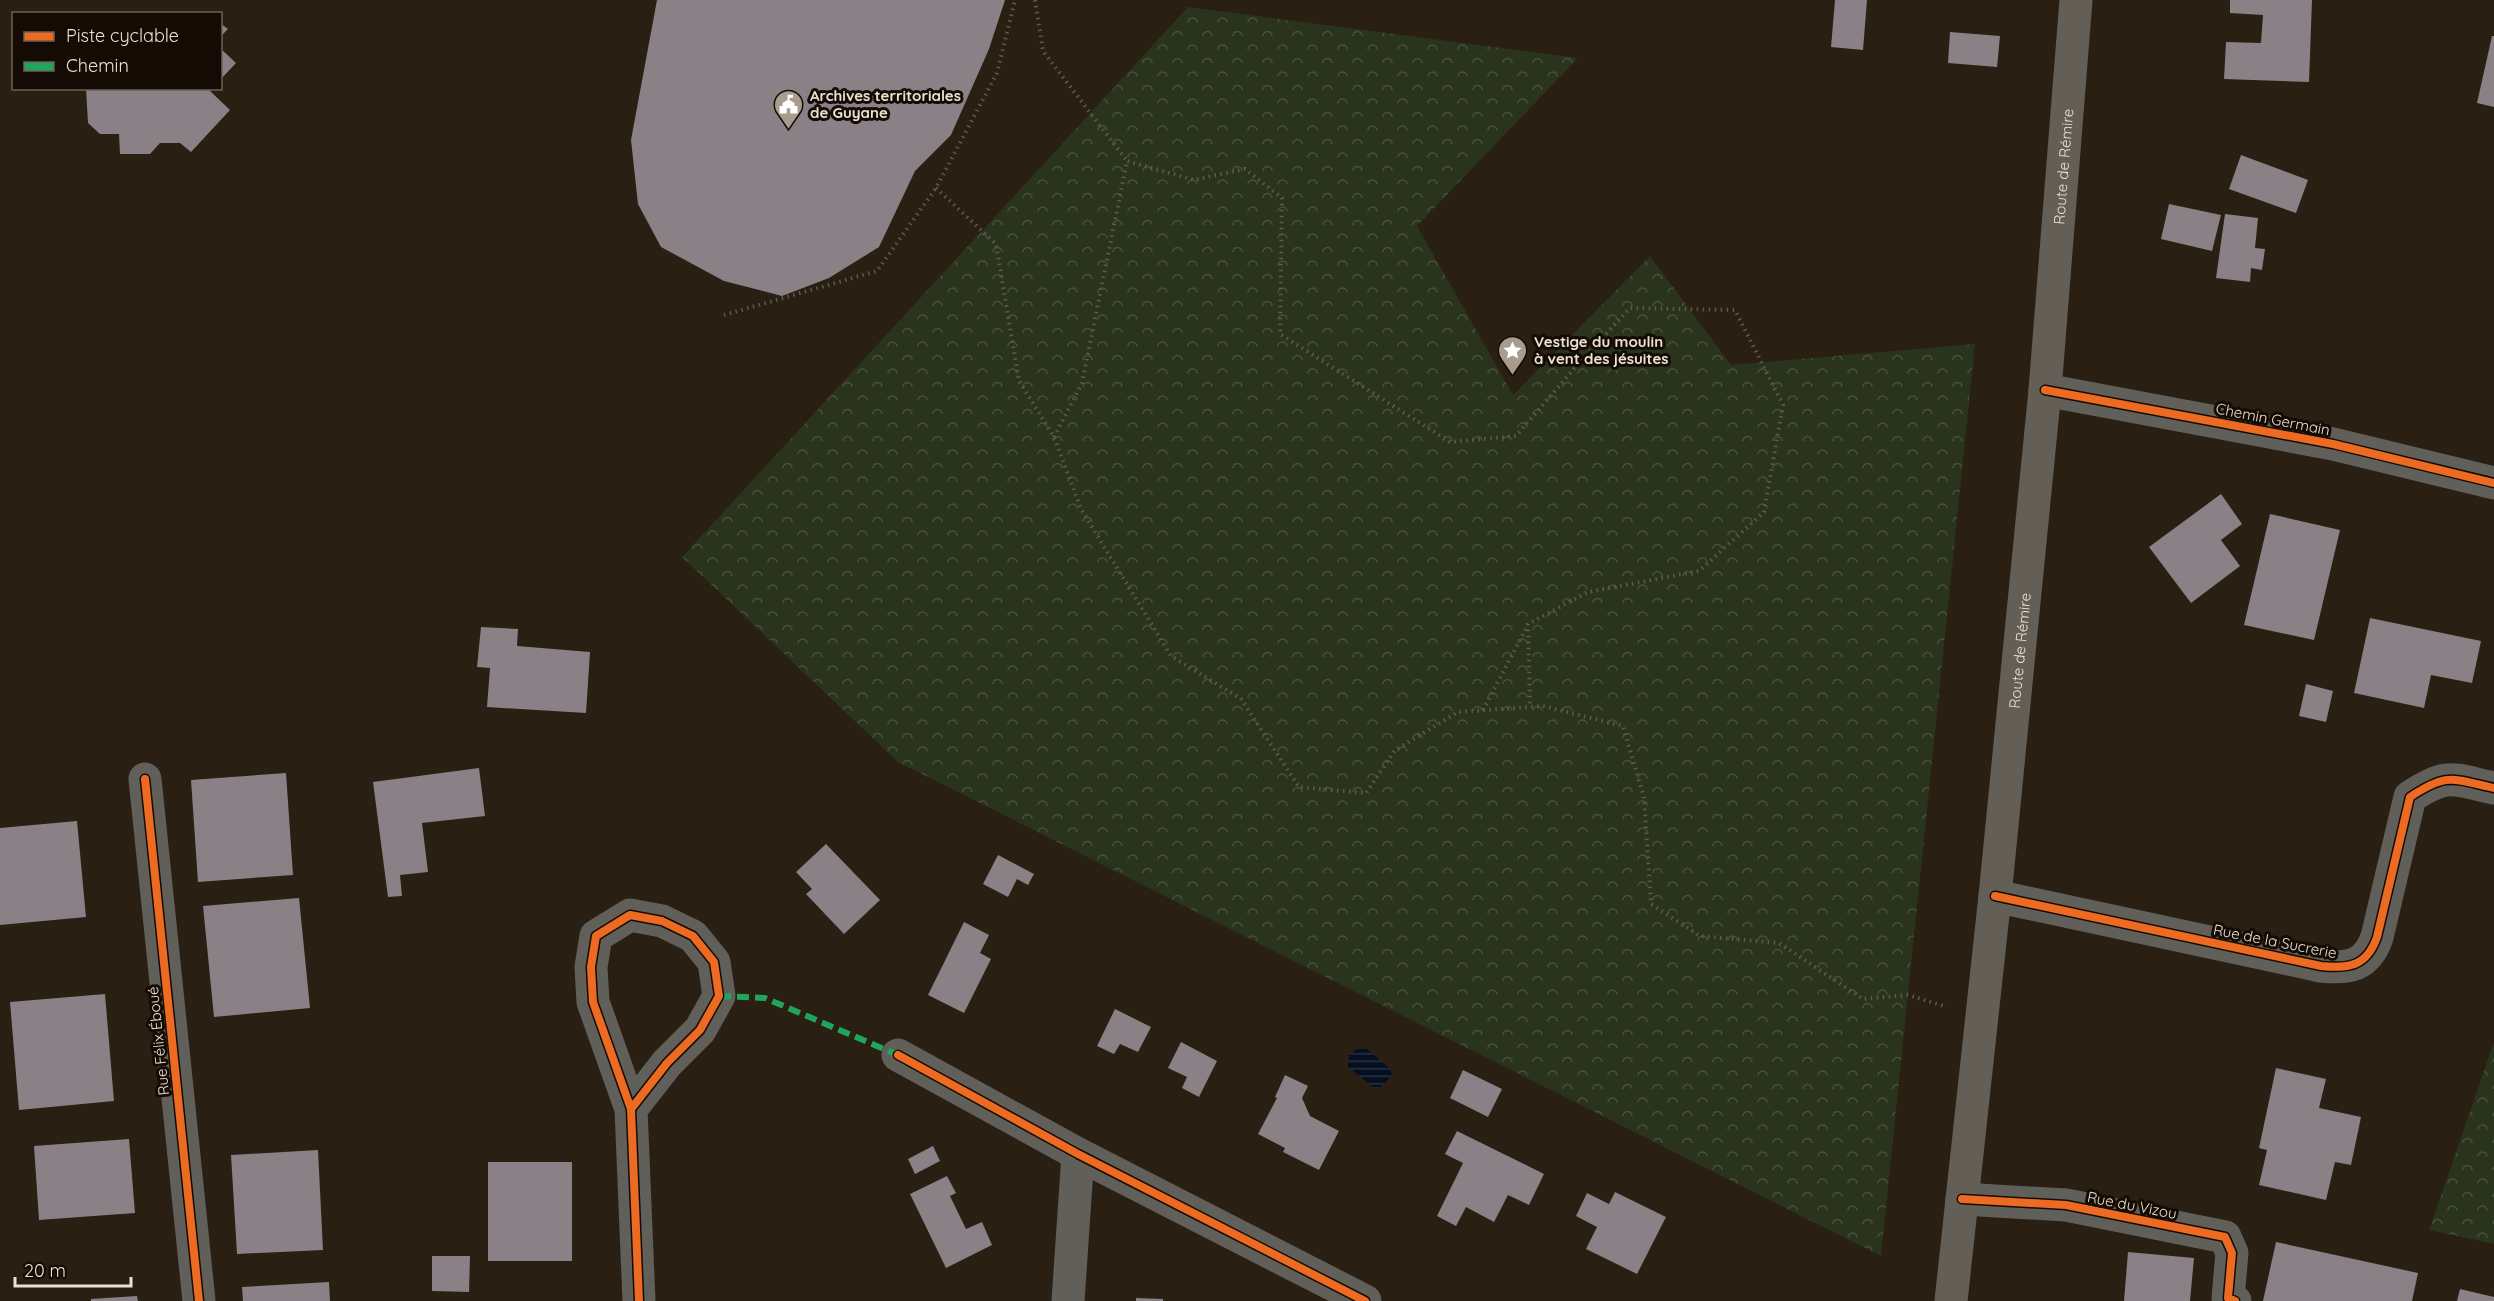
<svg xmlns="http://www.w3.org/2000/svg" width="2494" height="1301" font-family="Quicksand,sans-serif">
	<style>
		.forest { fill: url(#forest-crowns) }
		.water { fill: url(#water-rules) }
		.building { fill: #898185 }
		.lines { fill: none; stroke-linecap: round; stroke-linejoin: round }
		.path { stroke: #5e5a53; stroke-width: 4; stroke-dasharray: 1.5 4.5; stroke-linecap: butt }
		.minor { stroke: #615f5a; stroke-width: 33 }
		.major { stroke: #645f56; stroke-width: 33 }
		.quiet { stroke: #20a55d; stroke-width: 6; stroke-dasharray: 12 6; stroke-linecap: butt }
		.cycleway-casing { stroke: #140c04; stroke-width: 11 }
		.cycleway { stroke: #ed6a23; stroke-width: 8 }
		.labels { text-anchor: middle; dominant-baseline: central; stroke-width: 6; stroke-linejoin: round; paint-order: stroke }
		.poi-label { font-size: 15px; font-weight: bold; fill: #ede0d2; stroke: #140c04; text-anchor: start }
		.street-label { font-size: 15px; fill: #ede0d2; stroke: #140c04 }
	</style>
	<defs>
		<pattern id="forest-crowns" width="20" height="18" patternUnits="userSpaceOnUse" patternTransform="scale(1.5)"><rect width="20" height="18" fill="#2a341c"/><path d="M2 6a3 3 0 1 1 6 0M12 15a3 3 0 1 1 6 0" fill="none" stroke="#49513c"/></pattern>
		<pattern id="water-rules" width="6" height="5" patternUnits="userSpaceOnUse" patternTransform="scale(1.5)"><rect width="6" height="5" fill="#040f22"/><path d="M0 2.5h6" fill="none" stroke="#293241"/></pattern>
	</defs>
	<rect width="100%" height="100%" fill="#291f13"/>
	<path class="forest" d="M1188 7 1578 58 1417 226 1513 395 1650 256 1731 365 1975 344 1881 1256 898 762 682 557Z
		M2494 1042V1244L2429 1230Z"/>
	<path class="water" d="M1357 1049H1367L1390 1069 1392 1075 1381 1087H1373L1348 1067 1349 1055Z"/>
	<path class="building" d="M657 0H1005L989 49 951 135 915 171 879 247 829 278 782 296 724 281 661 247 638 204 631 140Z
		M1835 0H1867L1863 50 1831 47Z
		M2230 0H2312L2309 82 2224 79 2226 42 2261 43 2263 15 2230 13Z
		M220 23 228 29 220 37Z
		M1950 32 2000 36 1997 67 1948 63Z
		M2492 36H2494V107L2477 103Z
		M220 48 236 63 220 80Z
		M86 88H212L210 91 230 110 191 152 180 143H160L150 154H120L119 134H100L88 123Z
		M2241 155 2308 180 2296 213 2229 189Z
		M2169 204 2221 215 2212 251 2161 239Z
		M2225 214 2258 218 2255 248 2265 249 2262 270 2251 268 2250 282 2216 278Z
		M2221 494 2242 524 2221 540 2240 566 2191 603 2149 547Z
		M2270 514 2340 530 2314 640 2244 625Z
		M2370 618 2481 641 2472 683 2431 675 2424 708 2354 693Z
		M481 627 518 629 517 646 590 652 586 713 487 707 490 668 477 667Z
		M2306 684 2333 691 2326 722 2299 716Z
		M479 768 485 816 422 823 428 872 400 875 402 896 388 897 373 782Z
		M286 773 293 875 198 882 191 780Z
		M77 821 86 917 0 925V828Z
		M826 844 880 900 844 934 806 894 812 889 796 872Z
		M998 855 1034 874 1028 885 1017 879 1008 897 983 884Z
		M299 898 310 1008 214 1017 203 906Z
		M964 922 989 935 980 953 991 959 964 1013 928 995Z
		M105 994 114 1101 19 1110 10 1002Z
		M1115 1009 1151 1027 1138 1052 1120 1044 1114 1054 1097 1046Z
		M1181 1042 1217 1061 1199 1097 1182 1088 1187 1077 1168 1068Z
		M2276 1068 2326 1079 2319 1108 2361 1117 2351 1165 2335 1162 2326 1200 2259 1185 2267 1150 2259 1148Z
		M1463 1070 1502 1089 1488 1117 1450 1098Z
		M1285 1075 1308 1086 1302 1098 1310 1116 1339 1131 1319 1170 1283 1152 1285 1148 1258 1134 1277 1098 1275 1097Z
		M1457 1131 1544 1174 1529 1205 1508 1195 1494 1222 1466 1207 1456 1226 1437 1216 1463 1163 1445 1154Z
		M129 1139 135 1213 39 1220 34 1146Z
		M933 1146 940 1161 915 1174 908 1159Z
		M318 1150 323 1250 237 1254 231 1155Z
		M488 1162H572V1261H488Z
		M947 1176 956 1193 950 1196 966 1229 982 1222 992 1245 946 1268 910 1194Z
		M1615 1192 1666 1217 1637 1274 1586 1249 1597 1227 1576 1216 1587 1193 1609 1204Z
		M2276 1242 2418 1273 2412 1301H2263Z
		M2128 1252 2194 1258 2190 1301H2124Z
		M432 1256H470L469 1292 432 1291Z
		M329 1282 330 1301H243L242 1287Z
		M2460 1289 2494 1297V1301H2457Z
		M137 1296 138 1301H91V1299Z
		M1136 1298 1163 1299V1301H1136Z"/>
	<g class="lines">
		<path class="path" d="M1035 0 1043 51 1127 161
			M936 188 996 244 1019 381 1054 437 1081 509 1171 656 1241 699 1299 787 1366 793 1395 750 1458 712 1543 706 1623 726 1644 797 1651 904 1700 936 1779 943 1863 999 1908 995 1947 1007
			M724 315 877 271 936 188 997 73 1015 0
			M1054 437 1082 383 1127 161 1194 180 1245 169 1282 198 1280 334 1450 442 1516 436 1578 364 1630 308 1735 310 1783 405 1764 512 1699 571 1588 592 1528 624 1530 707
			M1483 710 1528 625"/>
		<path class="minor" d="M2045 390 2333 444 2494 483
			M145 779 199 1301
			M1995 896 2321 966C2349 969 2367 966 2377 937L2410 797C2448 772 2452 779 2494 788
			M898 1055 1078 1154 1365 1301
			M631 1109 667 1063 700 1030 719 996 714 962 693 936 662 921 630 915 596 936 591 967 593 1002 631 1109 639 1301
			M1962 1199 2066 1205 2225 1237 2232 1253 2228 1298 2235 1301
			M1068 1301 1078 1154"/>
		<path class="major" id="s1" d="M1951 1301 1995 896 2045 390 2076 0"/>
		<path class="quiet" d="M719 996 765 998 898 1055"/>
		<defs>
			<path id="cycleway" d="M2045 390 2333 444 2494 483
				M145 779 199 1301
				M1995 896 2321 966C2349 969 2367 966 2377 937L2410 797C2448 772 2452 779 2494 788
				M898 1055 1078 1154 1365 1301
				M631 1109 667 1063 700 1030 719 996 714 962 693 936 662 921 630 915 596 936 591 967 593 1002 631 1109 639 1301
				M1962 1199 2066 1205 2225 1237 2232 1253 2228 1298 2235 1301"/>
		</defs>
		<use href="#cycleway" class="cycleway-casing"/>
		<use href="#cycleway" class="cycleway"/>
	</g>
	<defs>
		<symbol id="civic-pin" viewBox="-11 -11 22 30"><path d="M0 17L-7.5 6A9.5 9.5 0 1 1 7.5 6Z" fill="#a89c8f" stroke="#140c04"/><path d="M-.6-6.5H3V-4.5H.6V-3L4-1V1h2V6H-6V1h2V-1L-.6-3ZM-1.2 2.5V6h2.4V2.5Z" fill="#fff"/></symbol>
		<symbol id="sight-pin" viewBox="-11 -11 22 30"><path d="M0 17L-7.5 6A9.5 9.5 0 1 1 7.5 6Z" fill="#a89c8f" stroke="#140c04"/><path d="M0-6L1.8-2.2L6-1.7L2.9 1.2L3.7 5.4L0 3.3L-3.7 5.4L-2.9 1.2L-6-1.7L-1.8-2.2Z" fill="#fff"/></symbol>
	</defs>
	<g fill-rule="evenodd">
		<use href="#civic-pin" x="772" y="88" width="33" height="45"/>
		<use href="#sight-pin" x="1496" y="334" width="33" height="45"/>
	</g>
	<g class="labels">
		<g class="poi-label">
			<text x="810" y="95">Archives territoriales<tspan x="810" dy="17">de Guyane</tspan></text>
			<text x="1534" y="341">Vestige du moulin<tspan x="1534" dy="17">à vent des jésuites</tspan></text>
		</g>
		<g class="street-label">
			<text stroke="none"><textPath href="#s1" startOffset="1140">Route de Rémire</textPath></text>
			<text transform="translate(2273 419) rotate(11)">Chemin Germain</text>
			<text stroke="none"><textPath href="#s1" startOffset="654">Route de Rémire</textPath></text>
			<text transform="translate(2275 941) rotate(11)">Rue de la Sucrerie</text>
			<text transform="translate(158 1041) rotate(-96)">Rue Félix Éboué</text>
			<text transform="translate(2132 1205) rotate(11)">Rue du Vizou</text>
		</g>
	</g>
	<rect x="12" y="12" width="210" height="78" fill="#140c04" stroke="#6b6156" stroke-width="1.5"/>
	<rect x="24" y="32" width="30" height="9" fill="#ed6a23" stroke="#6b6156" stroke-width="1.5"/>
	<text x="66" y="42" font-size="18" fill="#ede0d2">Piste cyclable</text>
	<rect x="24" y="62" width="30" height="9" fill="#20a55d" stroke="#6b6156" stroke-width="1.5"/>
	<text x="66" y="72" font-size="18" fill="#ede0d2">Chemin</text>
	<path d="M15 1277v9h116v-9" fill="none" stroke="#ede0d2" stroke-width="3"/>
	<text x="24" y="1277" font-size="18" fill="#ede0d2" stroke="#140c04" stroke-width="4.5" paint-order="stroke">20 m</text>
</svg>
